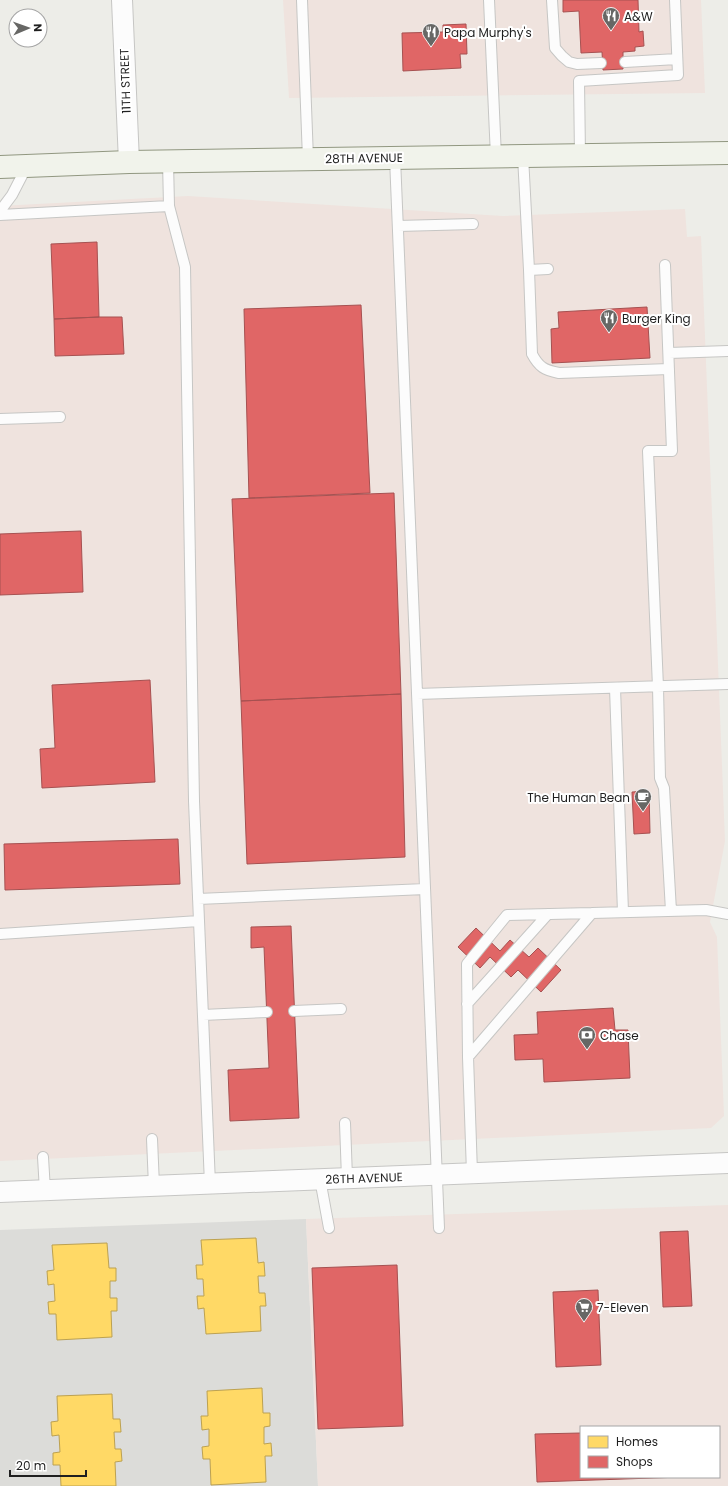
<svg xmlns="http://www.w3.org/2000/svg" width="728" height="1486" font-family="Poppins,sans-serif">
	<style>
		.residential { fill: #dcdcd9 }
		.commercial { fill: #efe3de; fill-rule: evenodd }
		.homes { fill: #ffd966; stroke: #bca151 }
		.shops { fill: #e06666; stroke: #a65151 }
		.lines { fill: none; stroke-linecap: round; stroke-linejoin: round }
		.lane-casing { stroke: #c6c6c4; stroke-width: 12 }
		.street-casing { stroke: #c6c6c4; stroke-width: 22 }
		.secondary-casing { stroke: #919780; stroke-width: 24 }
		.lane { stroke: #fcfcfc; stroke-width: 10 }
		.street { stroke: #fcfcfc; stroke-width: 20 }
		.secondary { stroke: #f1f3eb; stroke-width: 22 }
		.labels { text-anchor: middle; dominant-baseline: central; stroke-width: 4; stroke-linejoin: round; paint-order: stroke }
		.poi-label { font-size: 12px; fill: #1f1f1f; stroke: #fff; text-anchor: start }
		.street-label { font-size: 12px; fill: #1f1f1f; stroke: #fff }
	</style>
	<rect width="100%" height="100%" fill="#edede8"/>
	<path class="residential" d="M306 1219 318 1486H0V1230Z"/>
	<path class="commercial" d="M283 0H701L705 93 289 98Z
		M188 196 503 216 685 209 687 237 701 236 725 841 710 922 717 937 724 1116 711 1128 0 1161V206Z
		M728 1205V1486H318L306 1219ZM581 1427H719V1477H581Z"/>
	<path class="homes" d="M256 1238 258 1263 264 1262 265 1276H258L259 1293H265L266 1306H260L261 1331 206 1334 204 1308 198 1309 197 1296H204L203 1279H197L196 1265H203L201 1240Z
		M107 1243 109 1268H116V1281H110V1298H117V1311H111L112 1337 57 1340 56 1314H49L48 1302 55 1301 54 1284 48 1285 47 1271 54 1270 52 1245Z
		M262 1388 263 1413H270V1426L264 1427V1444L271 1443 272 1456H265L266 1482 211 1485 210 1459H203L202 1447 209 1446V1429L202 1430 201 1416H208L207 1391Z
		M112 1394 113 1419H120L121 1432H114L115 1449H121L122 1461 115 1462 116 1486H61L60 1465H53V1453L60 1452 59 1435 52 1436 51 1422 58 1421 57 1396Z"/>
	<path class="shops" d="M563 0H638L639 32 643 31 644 46 635 47V51L623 52V69L603 70 602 52 581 53 579 11 563 12Z
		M466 24 467 54H460L461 68 403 71 402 33 443 32V25Z
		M97 242 99 317 54 319 51 244Z
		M361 305 370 493 249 498 244 309Z
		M647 307 650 358 552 363 551 329 559 328 558 312Z
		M99 317H122L124 354 55 356 54 319Z
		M394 493 401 694 241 701 232 499Z
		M81 531 83 592 0 595V534Z
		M150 680 155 782 42 788 40 749 55 748 52 685Z
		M401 694 405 857 247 864 241 701Z
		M649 791 650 833 634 834 632 792Z
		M178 839 180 884 5 890 4 844Z
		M291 926 299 1118 230 1121 228 1070 269 1068 264 947 251 948V927Z
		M476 928 500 951 510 940 529 957 538 948 561 970 541 992 518 970 511 977 490 957 480 968 458 947Z
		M613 1008 615 1030H628L630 1078 544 1082 543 1059 515 1060 514 1035 538 1034 537 1012Z
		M688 1231 692 1306 663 1307 660 1232Z
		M397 1265 403 1426 318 1429 312 1268Z
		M598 1290 601 1365 556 1367 553 1292Z
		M581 1433V1477H682L537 1482 535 1434Z"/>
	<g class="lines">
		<defs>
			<path id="lane" d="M302 0 308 159
				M489 0 496 157
				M552 0 555 48 562 56 569 62 577 64 601 63
				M625 62 677 59
				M523 156 529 270 548 269
				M580 156 579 81 678 75 675 0
				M395 158 439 1228
				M168 161 169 206 185 267 194 801 210 1184
				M0 211 12 195 27 166
				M0 215 169 206
				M398 226 473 224
				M665 265 672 451H648L658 687 660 778 664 788 671 911
				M529 270 532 354C539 367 544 370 559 373L669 369
				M669 353 728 351
				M0 419 60 417
				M615 688 623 912
				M417 694 728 684
				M198 899 425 889
				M0 934 199 921
				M467 1004 548 914
				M294 1011 341 1009
				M203 1015 267 1012
				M468 1057 467 964 507 915 592 913
				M345 1123 347 1178
				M152 1139 154 1186
				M43 1157 45 1191
				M472 1173 468 1057 592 913 706 910 728 914
				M320 1179 329 1228"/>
			<path id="street" d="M122 0 129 162
				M0 1192 728 1163"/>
			<path id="secondary" d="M0 167 129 162 728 153"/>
		</defs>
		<use href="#lane" class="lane-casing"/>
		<use href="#street" class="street-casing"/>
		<use href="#secondary" class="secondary-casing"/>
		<use href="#lane" class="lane"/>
		<use href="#street" class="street"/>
		<use href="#secondary" class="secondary"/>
	</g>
	<defs>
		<symbol id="restaurant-pin" viewBox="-11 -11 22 30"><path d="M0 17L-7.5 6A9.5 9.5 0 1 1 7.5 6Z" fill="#676765" stroke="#fff"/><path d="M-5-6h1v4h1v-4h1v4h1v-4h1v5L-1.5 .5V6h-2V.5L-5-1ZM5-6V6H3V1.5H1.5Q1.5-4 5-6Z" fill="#fff"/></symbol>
		<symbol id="cafe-pin" viewBox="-11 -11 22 30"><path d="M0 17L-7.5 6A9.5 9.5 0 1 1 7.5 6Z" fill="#676765" stroke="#fff"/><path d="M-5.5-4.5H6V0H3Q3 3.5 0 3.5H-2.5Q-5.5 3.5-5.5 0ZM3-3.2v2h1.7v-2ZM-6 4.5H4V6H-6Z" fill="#fff"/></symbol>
		<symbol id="bank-pin" viewBox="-11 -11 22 30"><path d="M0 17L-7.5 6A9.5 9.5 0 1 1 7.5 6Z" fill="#676765" stroke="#fff"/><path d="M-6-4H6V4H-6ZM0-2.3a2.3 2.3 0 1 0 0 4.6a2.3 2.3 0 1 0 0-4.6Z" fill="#fff"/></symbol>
		<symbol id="supermarket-pin" viewBox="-11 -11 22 30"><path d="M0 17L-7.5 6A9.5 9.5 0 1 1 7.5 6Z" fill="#676765" stroke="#fff"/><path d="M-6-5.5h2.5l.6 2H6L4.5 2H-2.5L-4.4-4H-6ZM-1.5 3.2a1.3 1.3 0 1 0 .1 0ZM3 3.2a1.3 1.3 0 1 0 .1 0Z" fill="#fff"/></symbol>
	</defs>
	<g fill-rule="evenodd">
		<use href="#restaurant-pin" x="601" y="6" width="20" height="27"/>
		<use href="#restaurant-pin" x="421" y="22" width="20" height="27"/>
		<use href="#restaurant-pin" x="599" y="308" width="20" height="27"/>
		<use href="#cafe-pin" x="633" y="787" width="20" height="27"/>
		<use href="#bank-pin" x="577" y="1025" width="20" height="27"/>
		<use href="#supermarket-pin" x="574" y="1297" width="20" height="27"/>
	</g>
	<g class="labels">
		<g class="poi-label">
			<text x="624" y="16">A&amp;W</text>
			<text x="444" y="32">Papa Murphy's</text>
			<text x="622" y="318">Burger King</text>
			<text x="630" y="797" text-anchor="end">The Human Bean</text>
			<text x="600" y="1035">Chase</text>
			<text x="597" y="1307">7-Eleven</text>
		</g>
		<g class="street-label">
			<text transform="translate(125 81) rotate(-92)">11TH STREET</text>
			<text transform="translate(364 158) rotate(-1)">28TH AVENUE</text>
			<text transform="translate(364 1178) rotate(-2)">26TH AVENUE</text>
		</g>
	</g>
	<rect x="580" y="1426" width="140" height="52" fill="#ffffff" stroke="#a5a5a5"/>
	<rect x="588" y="1436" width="20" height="12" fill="#ffd966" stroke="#a5a5a5"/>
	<text x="616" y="1446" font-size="12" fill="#1f1f1f">Homes</text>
	<rect x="588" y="1456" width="20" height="12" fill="#e06666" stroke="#a5a5a5"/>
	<text x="616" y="1466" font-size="12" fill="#1f1f1f">Shops</text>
	<g transform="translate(28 28) rotate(88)"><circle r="19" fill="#ffffff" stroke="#a5a5a5"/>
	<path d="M0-3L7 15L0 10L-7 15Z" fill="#676765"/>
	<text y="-6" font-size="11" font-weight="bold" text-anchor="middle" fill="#1f1f1f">N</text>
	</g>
	<path d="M10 1470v6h76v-6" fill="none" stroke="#1f1f1f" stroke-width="2"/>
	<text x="16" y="1470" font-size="12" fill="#1f1f1f" stroke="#ffffff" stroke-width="3" paint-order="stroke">20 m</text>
</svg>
